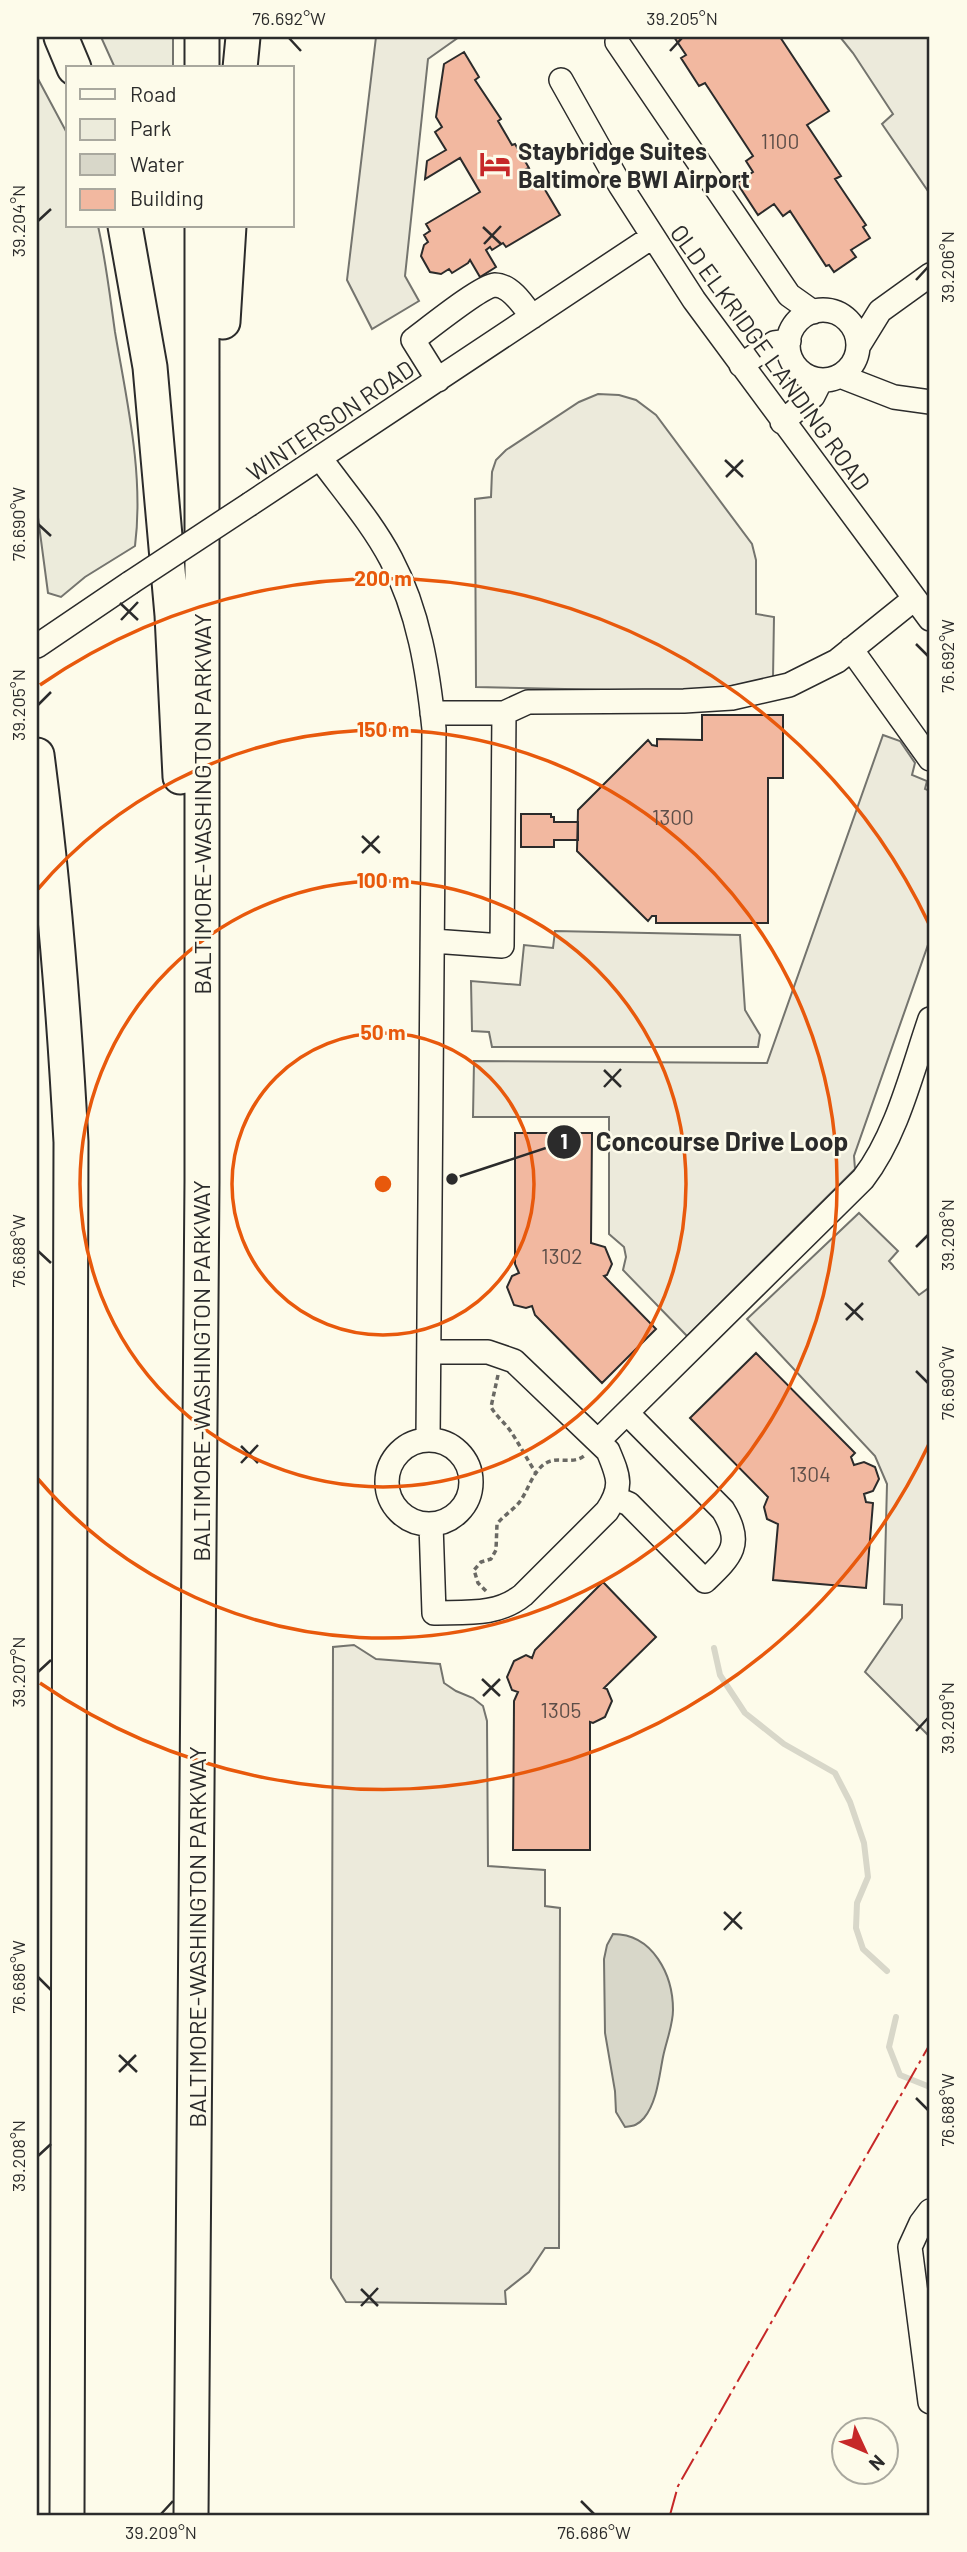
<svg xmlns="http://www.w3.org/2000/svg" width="967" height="2552" font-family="Barlow,sans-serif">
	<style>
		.green { fill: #ecebdb; stroke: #74746e; stroke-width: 2 }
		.parking { fill: #eceadb; stroke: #74746e; stroke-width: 2 }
		.water { fill: #d8d7c9; stroke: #74746e; stroke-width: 2 }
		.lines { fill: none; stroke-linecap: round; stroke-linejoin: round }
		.stream { stroke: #d8d7c9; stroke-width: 6 }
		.building { fill: #f2b8a0; stroke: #2b2b2b; stroke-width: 2 }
		.minor-casing { stroke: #2b2b2b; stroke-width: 26 }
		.highway-casing { stroke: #2b2b2b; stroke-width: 37 }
		.path { stroke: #6a6964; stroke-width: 3.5; stroke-dasharray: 5 3.5; stroke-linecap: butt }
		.minor { stroke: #fdfbea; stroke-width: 23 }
		.highway { stroke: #fdfbea; stroke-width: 33 }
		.minor-bridge-casing { stroke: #2b2b2b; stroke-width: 26; stroke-linecap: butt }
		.minor-bridge { stroke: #fdfbea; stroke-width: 23 }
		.power { stroke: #c62828; stroke-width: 2; stroke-dasharray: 24 5 3.5 5; stroke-linecap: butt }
		.ticks { fill: none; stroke: #2b2b2b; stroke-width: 2.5 }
		.ring { fill: none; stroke: #e8590c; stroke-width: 3.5 }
		.labels { text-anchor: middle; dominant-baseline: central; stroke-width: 5; stroke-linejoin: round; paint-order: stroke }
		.number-label { font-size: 21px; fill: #5d4e48 }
		.poi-label { font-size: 24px; font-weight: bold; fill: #2b2b2b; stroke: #fdfbea; text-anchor: start }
		.street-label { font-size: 24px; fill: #2b2b2b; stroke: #fdfbea }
		.centre { fill: #e8590c; stroke: #fdfbea; stroke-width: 3.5 }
		.ring-label { font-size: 21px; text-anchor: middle; font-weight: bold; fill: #e8590c; stroke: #fdfbea; stroke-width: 5; stroke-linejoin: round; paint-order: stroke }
		.leader { fill: none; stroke: #2b2b2b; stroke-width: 2.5 }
		.callout-dot { fill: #2b2b2b; stroke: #fdfbea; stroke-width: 2.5 }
		.mark-label { font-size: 21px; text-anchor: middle; font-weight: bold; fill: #fff }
		.callout-label { font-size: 26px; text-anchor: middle; font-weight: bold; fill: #2b2b2b; stroke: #fdfbea; stroke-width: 5; stroke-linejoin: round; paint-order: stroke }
		.neatline { fill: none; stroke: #2b2b2b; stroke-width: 2.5 }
		.ticks-label { font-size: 18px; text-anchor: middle; fill: #2b2b2b }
	</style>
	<rect width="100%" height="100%" fill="#fdfbea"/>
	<path class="green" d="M101 37H173V68H115Z
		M37 77 68 135V226H98C106 261 110 297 115 332 127 402 144 475 135 546L85 577 61 597 48 593 37 510Z"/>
	<path class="parking" d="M376 37H459L428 59 405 276 419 301 372 329 347 280Z
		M840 37H930V194L882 124 893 114 853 53Z
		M598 394 619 395 636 400 656 415 752 544 756 560V614L774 617 773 678 701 692 476 687 475 499 491 497 492 472 496 460 506 450 579 402Z
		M883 735 900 741 915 763 912 775 927 781 925 789 930 791V939L854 1156 855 1169 687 1336 623 1270 626 1257 624 1247 609 1234V1117H473L474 1061 767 1063Z
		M555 931 740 935 745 1010 760 1035 758 1047H492L489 1032 472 1031 471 981 520 985 524 945 553 948Z
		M859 1213 898 1251 889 1261 919 1295 930 1287V1737L865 1672 902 1618V1605L884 1604 887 1484 875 1456 747 1319Z
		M354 1645 376 1659 440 1664 444 1683 456 1691 473 1698 483 1706 487 1721 488 1866 545 1870V1906L560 1908 559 2248H545L529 2272 505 2291 506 2304 346 2302 331 2278 333 1647Z"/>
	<path class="water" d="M613 1934C653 1934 673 1975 673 2010 673 2025 666 2042 663 2057 659 2077 657 2102 644 2118 638 2125 634 2126 625 2127L616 2112 615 2091 605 2033 604 1959 607 1945Z"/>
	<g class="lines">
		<path class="stream" d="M714 1648 720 1675 745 1713 784 1744 835 1773 850 1802 864 1843 868 1877 857 1903 856 1928 863 1949 887 1971
			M896 2017 889 2047 900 2075 930 2087"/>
	</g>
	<path class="building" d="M674 37H780L829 111 807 125 841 176 835 179 866 225 863 227 870 238 851 250 856 257 834 272 829 265 826 266 790 211 783 216 774 204 758 215 737 183 753 172 746 161 753 156 705 83 699 86 681 58 686 55Z
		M464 52 479 77 475 80 501 119 498 121 512 145 515 144 529 168 526 169 536 187 541 183 560 215 506 247 503 243 492 250 490 247 486 250 496 267 480 277 470 260 468 263 452 273 449 269 441 274 430 272 421 256 424 245 428 242 424 235 430 231 426 224 480 192 460 158 425 179 427 161 446 150 435 132 442 127 436 117 444 64Z
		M702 715H783V778H768V923H656V916H652L648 921 577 851 578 810 648 740 652 745 657 746V739L702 740Z
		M521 814H551V817H554V822H578V840H554V847H521Z
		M515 1133H592L591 1243 605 1247 612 1264 607 1275 604 1276 656 1329 602 1383 535 1315 532 1306 526 1308 514 1305 507 1287 512 1276 519 1273 515 1264Z
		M756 1353 855 1453 851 1457 854 1465 864 1462 875 1467 879 1479 873 1491 864 1494 866 1502 873 1503 866 1588 773 1580 778 1524 767 1519 764 1507 768 1497 690 1418Z
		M603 1582 656 1637 604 1688 607 1689 612 1701 605 1717 593 1723 590 1722V1850H513L514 1701 518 1692 512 1690 507 1677 514 1661 526 1655 532 1658 535 1650Z"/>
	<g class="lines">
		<defs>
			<path id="minor" d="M617 42 789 295 813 312
				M561 80 620 185 694 300 930 619
				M788 345a35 35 0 1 1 70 0a35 35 0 1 1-70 0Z
				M859 345 880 311 930 275
				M741 365 774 343 789 341
				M840 376 894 397 930 402
				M438 380 413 340C428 329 481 286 495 285 511 285 524 306 532 317
				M782 422 813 396 821 380
				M320 458C344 491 372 523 391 559 419 612 428 671 434 729L428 1439
				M250 504 652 237
				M37 646 130 583
				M851 649 930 759
				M432 713H504L502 946 433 941
				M504 713 528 702 684 701 732 698 789 685 837 661 914 599
				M429 1352H488L514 1361 608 1451C619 1477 623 1487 607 1511L523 1595C497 1616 466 1612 434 1613L431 1524
				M387 1482a42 42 0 1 1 84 0a42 42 0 1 1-84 0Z
				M598 1441 863 1179C897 1135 912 1071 930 1019
				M615 1498 629 1504 705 1581C731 1556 744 1544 723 1510L627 1413
				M930 2211 921 2223 910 2247 930 2402"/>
			<path id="highway" d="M61 37 74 68
				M202 68V37
				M240 68 243 37
				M125 226 150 367 172 615 180 777
				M223 322 229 226
				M37 755C54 884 64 1012 71 1142L67 2515
				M191 2515 202 1181V226"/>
		</defs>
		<use href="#minor" class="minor-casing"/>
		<use href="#highway" class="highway-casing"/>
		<path class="path" d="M498 1375 491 1407C496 1416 503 1421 509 1429 519 1443 526 1458 536 1473
			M486 1591 478 1583 474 1570 481 1562 491 1559 496 1550 497 1524C504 1515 515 1509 521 1500 529 1488 533 1471 546 1463 558 1456 572 1465 584 1456"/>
		<use href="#minor" class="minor"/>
		<use href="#highway" class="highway"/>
		<defs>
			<path id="minor-bridge" d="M130 583 250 504"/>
		</defs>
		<use href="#minor-bridge" class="minor-bridge-casing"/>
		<use href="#minor-bridge" class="minor-bridge"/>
		<path class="power" d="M670 2515 678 2486 930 2044"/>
	</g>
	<path class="ticks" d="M289 38 301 51M670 51 682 38M38 221 51 209M483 227 501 244M484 244 501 226M916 280 928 267M725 460 743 477M726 477 743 460M38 524 51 536M120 603 138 620M121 620 138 602M916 644 928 656M38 705 51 692M362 836 380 853M362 853 379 836M604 1070 621 1087M604 1087 621 1069M916 1247 928 1235M38 1251 51 1263M845 1303 863 1320M846 1320 863 1303M916 1371 928 1383M241 1446 258 1463M241 1463 258 1445M38 1672 51 1660M482 1679 500 1696M483 1696 500 1679M916 1731 928 1718M724 1912 742 1929M724 1930 741 1912M38 1977 51 1990M119 2055 137 2072M119 2072 136 2055M916 2098 928 2110M38 2156 51 2144M361 2289 378 2306M361 2306 378 2288M581 2501 594 2514M161 2514 173 2501"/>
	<g class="ring">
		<circle cx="383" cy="1184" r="151"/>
		<circle cx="383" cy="1184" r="303"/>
		<path d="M38 889A454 454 0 1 1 38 1479"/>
		<path d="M929 1444A605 605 0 0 1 40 1683M40 685A605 605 0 0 1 929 924"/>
	</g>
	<defs>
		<symbol id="hotel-bare" viewBox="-9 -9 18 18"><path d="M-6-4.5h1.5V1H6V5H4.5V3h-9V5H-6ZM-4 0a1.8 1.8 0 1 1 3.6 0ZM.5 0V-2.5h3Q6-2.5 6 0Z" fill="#c62828" stroke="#fdfbea" stroke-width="2.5" paint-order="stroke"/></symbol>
	</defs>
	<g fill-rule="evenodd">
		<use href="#hotel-bare" x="473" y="142" width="44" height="44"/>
	</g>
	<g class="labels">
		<g class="number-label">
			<text x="780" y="140">1100</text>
			<text x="673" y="816">1300</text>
			<text x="562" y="1255">1302</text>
			<text x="810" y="1473">1304</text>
			<text x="561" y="1709">1305</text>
		</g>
		<g class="poi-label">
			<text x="518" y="150">Staybridge Suites<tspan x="518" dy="28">Baltimore BWI Airport</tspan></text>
		</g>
		<g class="street-label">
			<text transform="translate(771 357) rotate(54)">OLD ELKRIDGE LANDING ROAD</text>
			<text transform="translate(330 420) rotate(-34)">WINTERSON ROAD</text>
			<text transform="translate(201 804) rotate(-90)">BALTIMORE-WASHINGTON PARKWAY</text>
			<text transform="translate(200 1371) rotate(-90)">BALTIMORE-WASHINGTON PARKWAY</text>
			<text transform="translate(196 1937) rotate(-90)">BALTIMORE-WASHINGTON PARKWAY</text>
		</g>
	</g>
	<circle cx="383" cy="1184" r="10" class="centre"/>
	<g class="ring-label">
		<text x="383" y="586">200 m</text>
		<text x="383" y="737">150 m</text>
		<text x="383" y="888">100 m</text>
		<text x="383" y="1040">50 m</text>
	</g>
	<path class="leader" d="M452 1179L564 1142"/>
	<g class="callout-dot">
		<circle cx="452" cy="1179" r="7"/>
		<circle cx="564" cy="1142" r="18"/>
	</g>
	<g class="mark-label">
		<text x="564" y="1149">1</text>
	</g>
	<g class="callout-label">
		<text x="722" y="1151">Concourse Drive Loop</text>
	</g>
	<rect width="967" height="2552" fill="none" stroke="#fdfbea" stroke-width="77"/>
	<rect x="66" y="66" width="228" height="161" fill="#fdfbea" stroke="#a9a89e" stroke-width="2"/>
	<rect x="80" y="89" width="35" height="10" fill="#fdfbea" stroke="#a9a89e" stroke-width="2"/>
	<text x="130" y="102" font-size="21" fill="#2b2b2b">Road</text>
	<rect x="80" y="119" width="35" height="21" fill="#ecebdb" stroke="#a9a89e" stroke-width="2"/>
	<text x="130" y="136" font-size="21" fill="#2b2b2b">Park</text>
	<rect x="80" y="154" width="35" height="21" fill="#d8d7c9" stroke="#a9a89e" stroke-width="2"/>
	<text x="130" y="172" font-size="21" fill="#2b2b2b">Water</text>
	<rect x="80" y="189" width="35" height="21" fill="#f2b8a0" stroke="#a9a89e" stroke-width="2"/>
	<text x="130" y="206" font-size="21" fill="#2b2b2b">Building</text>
	<g transform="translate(865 2451) rotate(134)"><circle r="33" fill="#fdfbea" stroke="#a9a89e" stroke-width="2"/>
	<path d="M0-5L12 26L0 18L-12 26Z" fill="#c62828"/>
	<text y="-10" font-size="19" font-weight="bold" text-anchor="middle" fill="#2b2b2b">N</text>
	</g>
	<rect x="38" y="38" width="890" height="2476" class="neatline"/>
	<g class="ticks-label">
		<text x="289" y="25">76.692°W</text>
		<text x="682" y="25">39.205°N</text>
		<text transform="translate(19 221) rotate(-90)" y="6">39.204°N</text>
		<text transform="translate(948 267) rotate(-90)" y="6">39.206°N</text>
		<text transform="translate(19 524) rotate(-90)" y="6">76.690°W</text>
		<text transform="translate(948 656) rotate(-90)" y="6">76.692°W</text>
		<text transform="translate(19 705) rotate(-90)" y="6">39.205°N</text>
		<text transform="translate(948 1235) rotate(-90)" y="6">39.208°N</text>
		<text transform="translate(19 1251) rotate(-90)" y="6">76.688°W</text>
		<text transform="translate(948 1383) rotate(-90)" y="6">76.690°W</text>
		<text transform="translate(19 1672) rotate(-90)" y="6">39.207°N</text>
		<text transform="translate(948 1718) rotate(-90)" y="6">39.209°N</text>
		<text transform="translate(19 1977) rotate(-90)" y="6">76.686°W</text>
		<text transform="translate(948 2110) rotate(-90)" y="6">76.688°W</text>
		<text transform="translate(19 2156) rotate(-90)" y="6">39.208°N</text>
		<text x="161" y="2539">39.209°N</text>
		<text x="594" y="2539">76.686°W</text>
	</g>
</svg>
